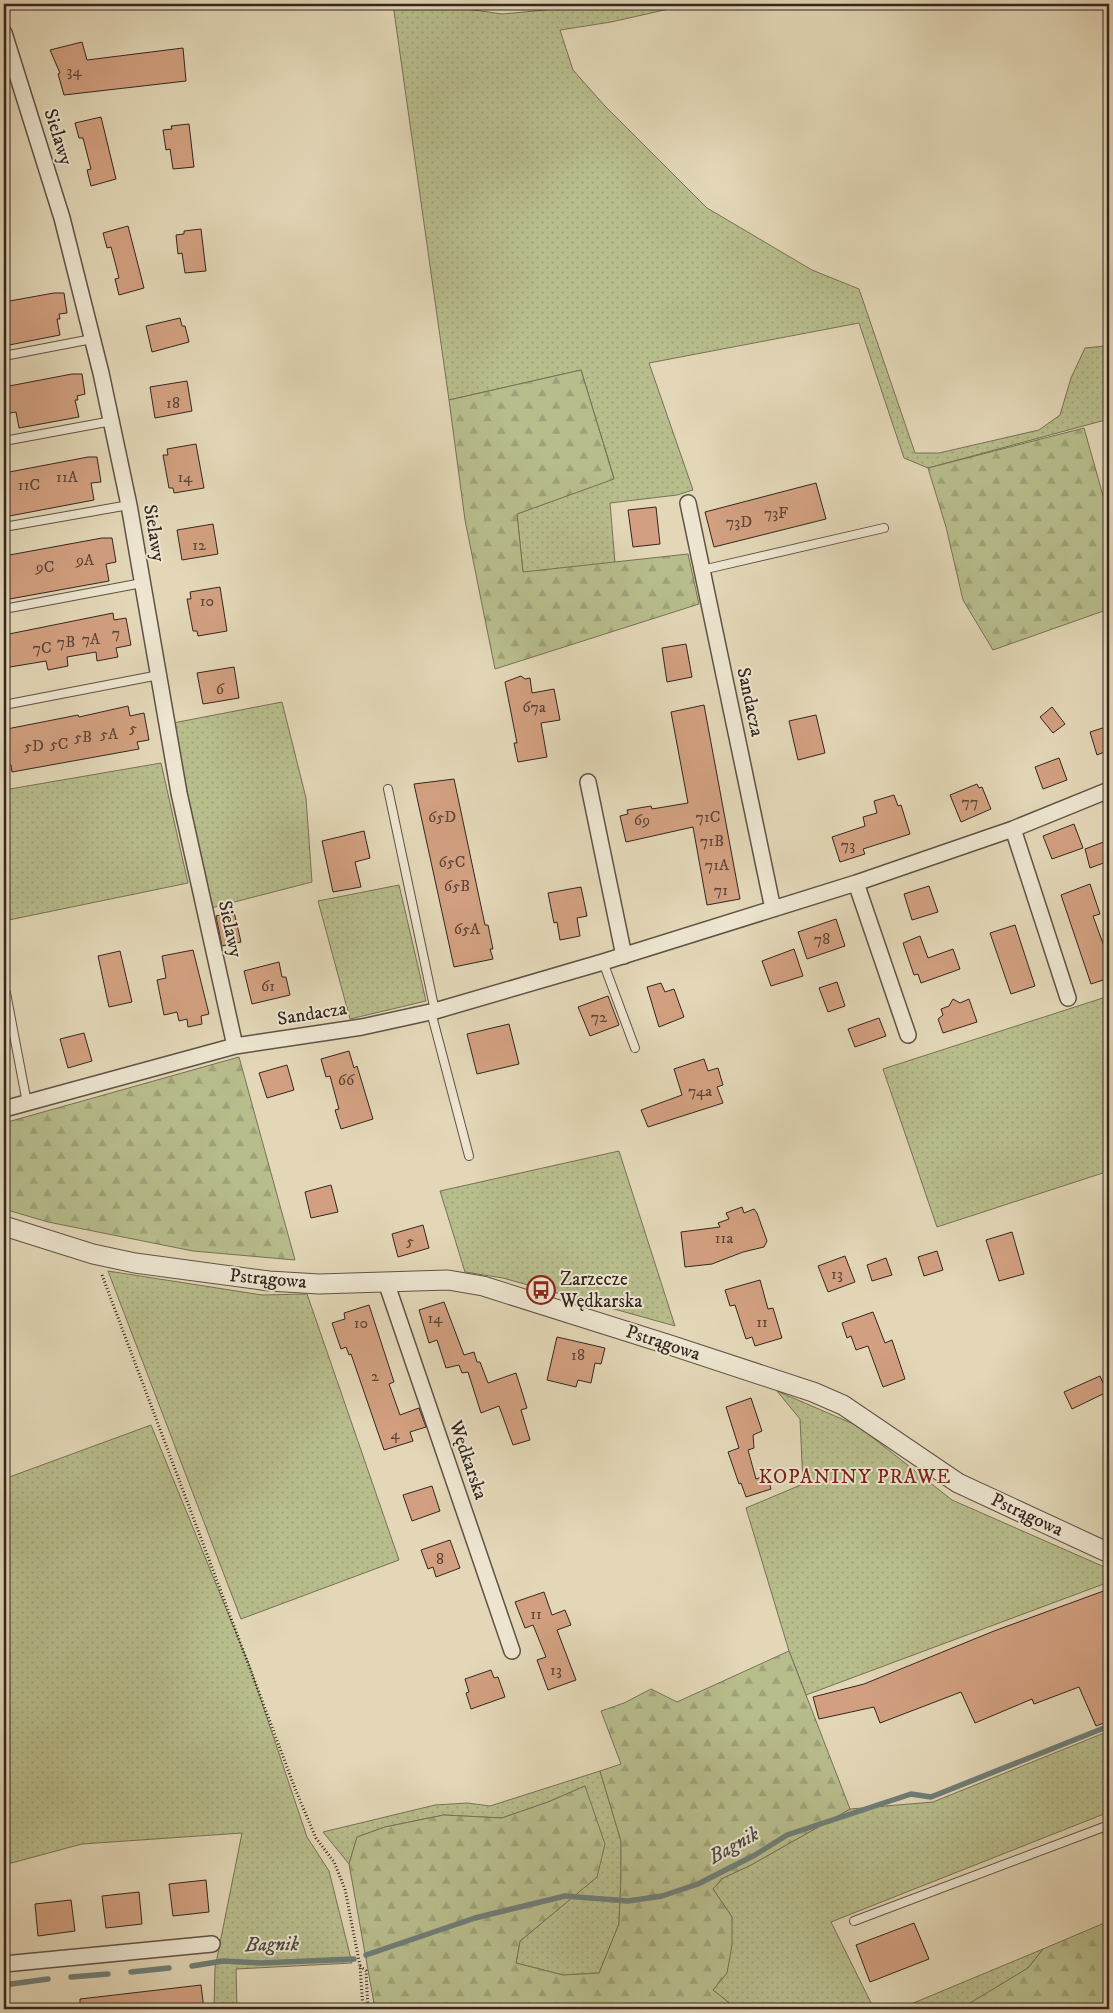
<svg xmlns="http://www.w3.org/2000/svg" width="1113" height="2013" font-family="'IM FELL DW Pica',serif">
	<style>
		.green { fill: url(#green-dots); stroke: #767256 }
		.forest { fill: url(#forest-firs); stroke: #767256 }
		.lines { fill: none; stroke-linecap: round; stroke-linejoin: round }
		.stream { stroke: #6f7e78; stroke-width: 5.5 }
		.building { fill: #d2a080; stroke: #34261f }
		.service-casing { stroke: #605245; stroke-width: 10 }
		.minor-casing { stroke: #605245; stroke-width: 18 }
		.tertiary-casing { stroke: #605245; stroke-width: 21 }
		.path { stroke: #34261f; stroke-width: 3; stroke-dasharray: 1 2.5; stroke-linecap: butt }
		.service { stroke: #ede5d0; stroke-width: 8 }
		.minor { stroke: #ede5d0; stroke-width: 15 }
		.tertiary { stroke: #ede5d0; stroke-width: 19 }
		.labels { text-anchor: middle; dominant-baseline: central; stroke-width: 4; stroke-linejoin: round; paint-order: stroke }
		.number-label { font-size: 16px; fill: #5c4437 }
		.street-label { font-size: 19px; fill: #34261f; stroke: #ede5d0 }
		.poi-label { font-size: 19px; fill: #34261f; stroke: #ede5d0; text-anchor: start }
		.neighbourhood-label { font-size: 20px; letter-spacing: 1px; fill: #7a1f14; stroke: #ede5d0 }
		.water-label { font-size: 20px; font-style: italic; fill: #4c4a44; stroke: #ede5d0 }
	</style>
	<defs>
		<pattern id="green-dots" width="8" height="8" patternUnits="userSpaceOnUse" patternTransform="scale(1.25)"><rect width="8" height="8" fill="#b8bd8c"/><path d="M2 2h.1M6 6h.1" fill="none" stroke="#9fa278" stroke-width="1.8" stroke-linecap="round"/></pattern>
		<pattern id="forest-firs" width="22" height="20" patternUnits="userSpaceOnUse" patternTransform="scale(1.25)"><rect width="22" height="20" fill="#b8bd8c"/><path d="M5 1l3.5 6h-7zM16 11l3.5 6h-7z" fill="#9fa278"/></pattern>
	</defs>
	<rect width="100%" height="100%" fill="#e3d7b7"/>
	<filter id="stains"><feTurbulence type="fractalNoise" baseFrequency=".004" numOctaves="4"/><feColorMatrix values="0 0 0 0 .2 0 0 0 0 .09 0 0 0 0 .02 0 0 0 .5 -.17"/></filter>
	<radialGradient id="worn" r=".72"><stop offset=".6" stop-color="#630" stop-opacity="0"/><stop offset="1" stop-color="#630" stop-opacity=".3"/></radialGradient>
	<path class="green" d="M393 4H450L467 9 502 14 546 10 572 4H691L611 22 560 30 573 70 605 106 707 208 812 270 859 289 915 453H939L1039 430 1060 415 1071 378 1085 348 1105 346 1109 348V419L928 468 904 458 859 323 649 363 693 490 677 495 610 503 615 563 523 573 517 514 614 478 581 370 449 400Z
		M282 702 306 798 312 882 211 908 173 723Z
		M161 763 188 883 4 921V790Z
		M399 885 426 1001 350 1019 318 901Z
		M1109 996V1171L937 1227 883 1069Z
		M619 1151 675 1326 503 1278 465 1272 440 1191Z
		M108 1271 262 1295 307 1294 399 1560 241 1619Z
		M777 1391 858 1426 952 1500 1109 1569V1582L806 1695 789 1651 746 1508 803 1484 800 1419Z
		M151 1425 250 1667 307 1837 329 1871 352 1963 236 1969 237 2009H214L215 1968 242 1833 82 1844 4 1865V1479Z
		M1109 1731V1812L831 1922 874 2009H737L713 1990 727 1973 732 1917 713 1889 723 1878 751 1865 850 1809 933 1802Z
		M600 1771 621 1841V1877L619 1924 599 1973 563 1975 516 1963 520 1941 597 1877 585 1786 548 1802 502 1818 444 1815 385 1827 357 1837 349 1864 323 1832 435 1805 467 1803 490 1806Z
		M1043 1949 1028 1968 965 2007 967 2009H899Z"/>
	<path class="forest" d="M581 370 614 479 517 514 523 572 688 554 699 604 495 669 465 520 449 400Z
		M1084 428 1109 517V609L993 650 963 600 946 527 928 468Z
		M239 1057 295 1260 193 1251 48 1222 4 1209V1123Z
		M789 1651 850 1809 751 1865 723 1878 713 1889 732 1917V1945L727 1973 713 1990 737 2009H375L349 1864 357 1837 385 1827 444 1815 502 1818 548 1802 585 1786 605 1844 597 1877 520 1941 516 1963 563 1975 599 1973 619 1924 621 1877V1841L600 1771 621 1764 601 1711 624 1703 651 1689 677 1702Z
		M1109 1921V2009H967L965 2006 1028 1968 1043 1949Z"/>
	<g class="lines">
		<path class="stream" d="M366 1955 475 1918 565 1896 628 1901 662 1896 698 1884 755 1855 787 1835 911 1794 931 1797 1109 1726
			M192 1966 223 1961 261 1963 354 1959
			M131 1972 169 1968
			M71 1977 108 1974
			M11 1984 48 1979"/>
	</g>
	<path class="building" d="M82 42 87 60 183 48 186 81 64 95 58 74 60 73 50 50Z
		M101 117 116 179 91 186 87 170 91 169 83 138H79L75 123Z
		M189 124 194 167 173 169 170 149 166 150 163 130 172 129 171 126Z
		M128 226 144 288 119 295 115 279 119 278 115 262 111 247 107 248 103 233Z
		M201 229 206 271 185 273 182 253 178 254 176 235 184 234V231Z
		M54 293H64L67 313 59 314 60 319H57L60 335 4 346V302Z
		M180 318 182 326H185L189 342 152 352 146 326Z
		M72 374H82L85 394 77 396 78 400H75L79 417 19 428 16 412 4 414V387Z
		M187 381 192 411 155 418 150 387Z
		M196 444 204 488 174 493 173 488H169L163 455H168L167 449Z
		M88 457H97L101 482 91 483 94 500 4 517V473Z
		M816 483 826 519 714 547 705 512Z
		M656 507 660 544 633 547 628 510Z
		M213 524 218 554 182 560 177 530Z
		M102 538H112L116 562 106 564 109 581 4 600V556Z
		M220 587 227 631 198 636 197 631H193L187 599H191L190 592Z
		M113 613 114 620 126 618 131 645 116 648 118 657 97 661 96 652 67 657 68 666 48 670 46 661 4 668V635Z
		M686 644 692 677 667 682 662 648Z
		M234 667 239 698 203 704 197 673Z
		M521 676 525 679 530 678 532 693 554 689 560 720 541 723 547 757 518 762 514 743H517L505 682Z
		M704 705 740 899 707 905 693 827 626 842 620 816 628 814 627 810 651 806 652 809 688 803 671 712Z
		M128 706 130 716 144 713 149 740 137 742 139 749 12 772 11 765 4 767V738H9L7 729 78 715 79 717Z
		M1052 707 1065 724 1053 733 1040 717Z
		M816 715 825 753 798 760 789 721Z
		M1109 726V750L1097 755 1090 732Z
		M1059 758 1067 780 1043 789 1035 767Z
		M454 779 485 925H488L493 949H490L493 959 454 967 414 784Z
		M977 784 979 788 982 787 991 809 961 822 950 795Z
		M894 795 898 806 901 805 910 834 863 849 865 854 840 862 832 837 865 826 863 817 877 813 874 801Z
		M1074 824 1083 848 1052 859 1043 836Z
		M364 831 370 858 355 862 361 887 333 892 322 841Z
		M1109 840V861L1090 868 1085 849Z
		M1090 884 1100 914 1093 916 1109 960V978L1091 984 1061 895Z
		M929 886 938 912 912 920 904 894Z
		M581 887 587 916 577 918 580 936 560 940 557 922 554 923 548 893Z
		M234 912 241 942 222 946 216 916Z
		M836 919 845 946 807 959 798 932Z
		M1015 925 1035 986 1011 994 990 933Z
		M920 936 928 958 953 949 960 969 921 983 918 974 914 975 903 943Z
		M794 949 803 976 771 986 762 961Z
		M193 950 209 1014 201 1016 202 1024 188 1027 187 1019 179 1021 177 1012 164 1015 157 980 166 978 162 956Z
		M120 951 132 1002 109 1007 98 956Z
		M279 962 282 977H286L290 995 252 1004 244 971Z
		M837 982 845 1006 828 1012 819 988Z
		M661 983 665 992 674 989 684 1017 659 1027 647 987Z
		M608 996 619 1025 590 1036 578 1007Z
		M953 999 960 1003 969 999 977 1022 943 1033 938 1019 943 1015 941 1009 949 1006Z
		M879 1018 886 1036 855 1047 848 1029Z
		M509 1024 519 1064 477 1074 467 1034Z
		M84 1033 92 1061 68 1068 60 1039Z
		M349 1051 354 1068 357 1066 373 1119 341 1129 335 1110 339 1109 330 1076 326 1077 321 1059Z
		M704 1059 708 1071 718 1068 723 1085 717 1087 723 1103 648 1127 641 1110 682 1095 674 1069Z
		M287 1065 294 1090 267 1098 259 1073Z
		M331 1185 338 1212 311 1218 305 1192Z
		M742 1207 744 1213 754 1209 757 1213 767 1241 764 1247 743 1252 712 1264 685 1267 681 1232 720 1227 718 1223 729 1219 726 1213Z
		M423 1225 429 1248 398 1257 392 1234Z
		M1012 1232 1024 1274 999 1281 986 1240Z
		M937 1251 943 1270 924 1276 918 1257Z
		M845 1256 855 1282 828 1292 818 1266Z
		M886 1258 892 1275 872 1281 867 1265Z
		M760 1280 768 1309 773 1308 782 1338 755 1346 752 1337 746 1339 735 1305 730 1306 725 1290Z
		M444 1302 464 1355 474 1352 477 1362H480L488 1383 516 1373 527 1408 521 1410 530 1440 513 1445 499 1406 481 1413 468 1372 462 1373 459 1365 446 1368 437 1340 429 1343 419 1310Z
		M369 1305 394 1382 389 1384 400 1415 419 1408 426 1427 410 1432 413 1441 384 1450 351 1354 349 1355 346 1347 341 1349 332 1323 345 1319 344 1313Z
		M873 1312 885 1343 892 1340 905 1379 883 1387 868 1346 856 1350 851 1336 847 1338 842 1323Z
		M557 1337 605 1348 601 1364 595 1363 591 1383 578 1380 576 1387 547 1380Z
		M1100 1376 1107 1392 1072 1409 1064 1392Z
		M751 1398 762 1431 753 1435 754 1448 748 1450 756 1479 767 1475 771 1489 746 1497 741 1483 739 1484 728 1452 739 1448 726 1407Z
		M432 1486 440 1511 412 1521 403 1495Z
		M450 1540 460 1568 436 1577 433 1567 428 1569 421 1550Z
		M1109 1589V1721L1096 1726 1079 1687 1034 1704 1032 1699 975 1723 961 1692 880 1723 874 1707 819 1719 813 1697 864 1684 994 1631Z
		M544 1592 552 1615 565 1610 571 1625 557 1630 576 1680 548 1690 537 1660 546 1657 533 1625 525 1628 515 1602Z
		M491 1670 494 1678 498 1677 505 1697 471 1709 466 1693 469 1692 465 1679Z
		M206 1880 209 1912 173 1916 169 1884Z
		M139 1892 142 1924 106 1928 102 1896Z
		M71 1900 75 1931 38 1936 35 1904Z
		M914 1923 929 1959 870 1982 856 1945Z
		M201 1985 204 2009H80V1999Z"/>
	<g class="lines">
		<defs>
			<path id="service" d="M4 356 92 339
				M4 441 112 421
				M4 527 129 505
				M702 570 884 528
				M4 609 142 583
				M4 705 159 675
				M388 789 435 1011
				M603 962 635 1048
				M6 993 27 1103
				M431 1012 469 1156
				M854 1921 1109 1825"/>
			<path id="minor" d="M4 33 62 218 101 373 129 505 179 793 235 1046
				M688 503 773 909
				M588 782 624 956
				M1013 829 1068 998
				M856 883 908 1035
				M4 1109 235 1046 362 1027 435 1011 603 962 856 883 1013 829 1109 790
				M386 1282 512 1651
				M4 1964 212 1944"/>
			<path id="tertiary" d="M4 1226 93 1254 135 1263 269 1281 319 1284 448 1280 483 1286 670 1345 813 1392 843 1405 958 1483 1109 1553"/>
		</defs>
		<use href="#service" class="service-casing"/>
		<use href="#minor" class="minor-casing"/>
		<use href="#tertiary" class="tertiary-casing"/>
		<path class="path" d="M102 1275 296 1791 316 1838 334 1862 345 1889 360 1966 363 2009
			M360 1966 366 1971 368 2009"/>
		<use href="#service" class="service"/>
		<use href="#minor" class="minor"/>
		<use href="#tertiary" class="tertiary"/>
	</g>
	<defs>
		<symbol id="bus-ring" viewBox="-11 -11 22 22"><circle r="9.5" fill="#ede5d0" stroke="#8f2418" stroke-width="1.5"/><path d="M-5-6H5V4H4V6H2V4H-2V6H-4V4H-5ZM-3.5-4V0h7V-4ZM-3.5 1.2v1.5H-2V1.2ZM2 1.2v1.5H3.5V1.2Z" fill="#8f2418"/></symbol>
	</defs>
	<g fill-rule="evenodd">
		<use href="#bus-ring" x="525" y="1274" width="32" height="32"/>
	</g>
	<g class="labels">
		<g class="number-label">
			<text x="74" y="71">34</text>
			<text x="173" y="403">18</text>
			<text x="67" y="477">11A</text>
			<text x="185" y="477">14</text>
			<text x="29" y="485">11C</text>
			<text x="776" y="513">73F</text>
			<text x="739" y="522">73D</text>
			<text x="199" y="545">12</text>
			<text x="85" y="560">9A</text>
			<text x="45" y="567">9C</text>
			<text x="207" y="601">10</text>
			<text x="116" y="633">7</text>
			<text x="91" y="639">7A</text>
			<text x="66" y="642">7B</text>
			<text x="42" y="648">7C</text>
			<text x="220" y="689">6</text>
			<text x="534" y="707">67a</text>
			<text x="133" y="728">5</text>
			<text x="109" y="734">5A</text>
			<text x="83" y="737">5B</text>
			<text x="59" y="744">5C</text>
			<text x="34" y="746">5D</text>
			<text x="970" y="802">77</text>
			<text x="442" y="817">65D</text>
			<text x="708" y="817">71C</text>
			<text x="642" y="820">69</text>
			<text x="712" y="841">71B</text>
			<text x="848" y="845">73</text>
			<text x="452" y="862">65C</text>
			<text x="717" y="865">71A</text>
			<text x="457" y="886">65B</text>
			<text x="721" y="890">71</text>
			<text x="467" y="929">65A</text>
			<text x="822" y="939">78</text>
			<text x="268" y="986">61</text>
			<text x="599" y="1017">72</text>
			<text x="346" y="1080">66</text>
			<text x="700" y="1091">74a</text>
			<text x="724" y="1238">11a</text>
			<text x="410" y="1241">5</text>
			<text x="837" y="1274">13</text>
			<text x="435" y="1318">14</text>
			<text x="762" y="1322">11</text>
			<text x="361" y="1323">10</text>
			<text x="578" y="1355">18</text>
			<text x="375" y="1376">2</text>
			<text x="395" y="1434">4</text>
			<text x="440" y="1559">8</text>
			<text x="536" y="1614">11</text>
			<text x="556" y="1670">13</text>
		</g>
		<g class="street-label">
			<text transform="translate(58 137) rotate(73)">Sielawy</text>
			<text transform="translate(154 533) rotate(81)">Sielawy</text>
			<text transform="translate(750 702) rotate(78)">Sandacza</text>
			<text transform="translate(230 929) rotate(78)">Sielawy</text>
			<text transform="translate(312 1014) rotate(-9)">Sandacza</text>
			<text transform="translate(268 1279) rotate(5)">Pstrągowa</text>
			<text transform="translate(663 1343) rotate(18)">Pstrągowa</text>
			<text transform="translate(468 1460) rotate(71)">Wędkarska</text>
			<text transform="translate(1027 1515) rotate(25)">Pstrągowa</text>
		</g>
		<g class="poi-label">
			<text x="560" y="1279">Zarzecze<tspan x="560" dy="22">Wędkarska</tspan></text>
		</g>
		<g class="neighbourhood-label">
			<text x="855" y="1477">KOPANINY PRAWE</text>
		</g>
		<g class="water-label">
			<text transform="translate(734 1846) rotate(-29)">Bagnik</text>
			<text transform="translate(272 1945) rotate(-1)">Bagnik</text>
		</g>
	</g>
	<rect width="1113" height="2013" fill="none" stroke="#e3d7b7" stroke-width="20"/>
	<rect x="5" y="5" width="1103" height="2003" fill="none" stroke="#34261f" stroke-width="2.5"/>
	<rect x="10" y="10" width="1093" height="1993" fill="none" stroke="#34261f"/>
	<rect width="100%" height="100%" filter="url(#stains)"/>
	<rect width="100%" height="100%" fill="url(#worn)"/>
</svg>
